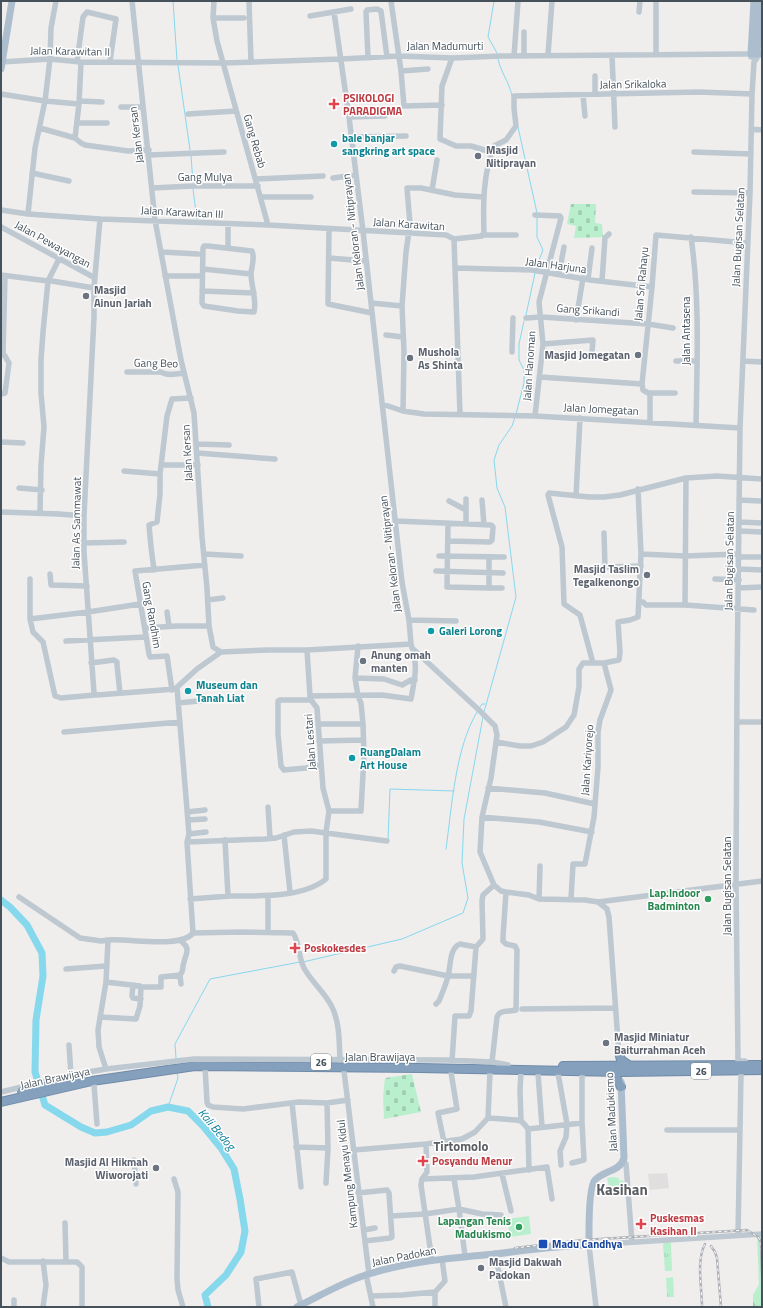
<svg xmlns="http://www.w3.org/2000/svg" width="763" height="1308" font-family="'Titillium Web',sans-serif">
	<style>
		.education { fill: #e1dedf }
		.grass { fill: #baefce }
		.forest { fill: url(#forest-firs) }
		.cemetery { fill: url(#cemetery-stones) }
		.park { fill: url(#park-tufts) }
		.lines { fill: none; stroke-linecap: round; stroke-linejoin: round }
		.stream { stroke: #86d8ed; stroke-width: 1 }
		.river { stroke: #86d8ed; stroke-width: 7 }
		.highway-casing { stroke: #6f8ba9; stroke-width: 10 }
		.minor { stroke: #bdc8d0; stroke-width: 5.5 }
		.major { stroke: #acbdcd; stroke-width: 7 }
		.highway { stroke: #84a0bd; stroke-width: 8 }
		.rail-casing { stroke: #afb2b8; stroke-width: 2.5 }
		.rail { stroke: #fff; stroke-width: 1; stroke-dasharray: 3; stroke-linecap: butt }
		.health-dot { fill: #e0444e; stroke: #fff; stroke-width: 1.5 }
		.culture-dot { fill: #0f9aa8; stroke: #fff; stroke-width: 1.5 }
		.worship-dot { fill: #6b7280; stroke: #fff; stroke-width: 1.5 }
		.leisure-dot { fill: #2e9e5b; stroke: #fff; stroke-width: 1.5 }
		.transit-dot { fill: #1a4fb4; stroke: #fff; stroke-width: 1.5 }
		.labels { text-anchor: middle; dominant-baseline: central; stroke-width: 3; stroke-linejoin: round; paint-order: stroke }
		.shield { fill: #fff; stroke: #7d858c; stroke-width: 1 }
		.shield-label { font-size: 10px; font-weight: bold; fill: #45515b }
		.street-label { font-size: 11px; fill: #45515b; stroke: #fff }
		.health-label { font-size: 11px; font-weight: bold; fill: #be3a42; stroke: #fff; text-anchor: start }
		.culture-label { font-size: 11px; font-weight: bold; fill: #0d838f; stroke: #fff; text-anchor: start }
		.worship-label { font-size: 11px; font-weight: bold; fill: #5b616d; stroke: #fff; text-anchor: start }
		.leisure-label { font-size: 11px; font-weight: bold; fill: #27864d; stroke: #fff; text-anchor: end }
		.transit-label { font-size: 11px; font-weight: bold; fill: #164399; stroke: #fff; text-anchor: start }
		.water-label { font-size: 12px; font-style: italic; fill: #0b7d9a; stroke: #fff }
		.quarter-label { font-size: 13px; font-weight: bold; fill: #5a5e62; stroke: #fff }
		.district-label { font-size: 15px; font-weight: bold; fill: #5a5e62; stroke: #fff }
	</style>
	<defs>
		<pattern id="forest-firs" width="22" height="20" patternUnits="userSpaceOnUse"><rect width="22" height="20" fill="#baefce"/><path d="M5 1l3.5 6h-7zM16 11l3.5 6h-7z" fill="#a1cfb3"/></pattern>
		<pattern id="cemetery-stones" width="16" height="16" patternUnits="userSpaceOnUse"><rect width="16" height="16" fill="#baefce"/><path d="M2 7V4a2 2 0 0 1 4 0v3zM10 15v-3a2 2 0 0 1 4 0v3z" fill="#a1cfb3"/></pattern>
		<pattern id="park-tufts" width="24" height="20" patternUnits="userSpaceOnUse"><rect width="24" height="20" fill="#baefce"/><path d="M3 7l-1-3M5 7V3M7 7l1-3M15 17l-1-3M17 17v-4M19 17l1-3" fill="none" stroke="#a1cfb3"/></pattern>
	</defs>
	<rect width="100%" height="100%" fill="#f0eded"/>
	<path class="education" d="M667 1173 669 1188 650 1190 648 1174Z"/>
	<path class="grass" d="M529 1216 531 1234 510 1237 507 1219Z"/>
	<path class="forest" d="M757 1237H762V1307H753V1295L759 1284Z"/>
	<path class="cemetery" d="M571 204H596L595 223 602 224 603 237 574 238 576 226 567 224Z
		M412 1074 421 1112 384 1119 383 1097 385 1078Z"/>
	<path class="park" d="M612 1177 619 1178V1181L623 1180 624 1182 620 1186H609L607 1178Z
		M664 1243H671L672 1271H665L663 1245Z
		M673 1277 674 1297H667L666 1278Z"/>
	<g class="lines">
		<path class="stream" d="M173 1 177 60
			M494 1 488 37 497 53
			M498 59C501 73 509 81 512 96
			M178 65 190 150
			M518 127 537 213
			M191 156 193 182
			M193 189 197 220
			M536 268 543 250 537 237V217
			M526 315 535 273
			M516 414 524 383V370L519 360V344L524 321
			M480 707 482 704H485
			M484 712 516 597 505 507 497 488 494 460 499 445 512 426 515 417
			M388 840 390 789 454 791
			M446 849C452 806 455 749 477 712
			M303 962 402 939 463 913 468 898 462 863 464 819 483 717
			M176 1058 175 1044 210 979 300 962
			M168 1107 178 1078 177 1073"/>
		<path class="river" d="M1 900 10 907 27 925 42 953 43 976 36 1020 35 1072 45 1105 81 1127 95 1133 107 1132 131 1125 151 1111 168 1107 188 1111 203 1126 221 1148 234 1169 240 1199 245 1231 241 1252 226 1275 205 1295 208 1307"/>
		<defs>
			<path id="highway" d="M619 1052 621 1060 630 1066
				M563 1066 762 1065
				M609 1073 615 1075 621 1087
				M22 1091 80 1078
				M1 1102 92 1081 195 1066 419 1068 620 1072 762 1070"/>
		</defs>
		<use href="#highway" class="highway-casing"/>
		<path class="minor" d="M132 1 155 220 181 360 194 413 202 537 207 588 209 626 213 647 221 652 268 650H307L411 644
			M214 1 213 18 217 41 268 225
			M249 1 251 62
			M391 1 401 71 404 106 442 105
			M334 12 349 117 363 231 402 582 409 620 411 644 412 648 480 711 495 726 497 735 491 778 482 817 480 852 494 885 501 891 506 892 529 895 539 899 585 900 598 902 762 881
			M639 12 640 1
			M310 16 351 9
			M213 18H244
			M656 54V1
			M548 55 552 1
			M612 55 615 127
			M514 56 518 1
			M524 56V32
			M368 58 366 12 367 10 377 9 381 11 387 57
			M452 58 442 86 440 139 456 146H471L491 152
			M1 62 50 59 81 62 223 63 341 59 399 56 452 58 501 56 742 54H751V57
			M77 62 83 17 87 12 116 19 110 61
			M401 71 428 69
			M595 76V94
			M1 94 45 101 79 104
			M583 95 585 116
			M80 101 102 102
			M121 107H143
			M188 114 236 111
			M349 117 385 116
			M77 123H107
			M40 128 75 138 81 143 85 145 128 151 149 150
			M751 129 762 130
			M351 137 406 136
			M75 138 79 104 81 62
			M694 152 751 154
			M149 155 224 152
			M32 173 69 181
			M333 178 356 175
			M256 179 323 176
			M152 188 193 186H258
			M432 190 437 160
			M694 192 750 193
			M261 197H311
			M1 210 28 214 100 219 268 225 446 235 454 239 460 414
			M28 214 35 148 45 101 50 59 51 28 56 1
			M100 219 94 288V317L84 516V552L94 693 97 695 175 689 197 669 221 652
			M1 227 95 278
			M329 229 328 304 372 313
			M482 235H516
			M691 237C700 299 697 362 696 425
			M454 239 482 236 484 234C483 204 483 174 494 146L506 140 516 126 514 108V96L699 92 752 94
			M208 246 252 251C255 258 252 265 251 273 251 286 257 300 254 312L238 311 204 306 202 303 203 248 204 246Z
			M228 248V224
			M162 252 198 254
			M329 258 365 261
			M456 268 532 270 590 280 652 287
			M203 269 251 274
			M559 274 564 247
			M1 275 48 281
			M165 276H200
			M588 279 592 248
			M52 281 94 288
			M602 281 605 238 609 234
			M202 291 254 293
			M371 303 402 306
			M526 318 541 317 648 324 673 328
			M576 320 583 278
			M386 335 403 337
			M543 344 593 340 592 351
			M512 352 513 318
			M676 361H697
			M743 361 762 362
			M127 372H161C167 376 177 374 184 373
			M540 377 642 384
			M650 393H675
			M1 394 5 393 9 363 3 353 5 276
			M382 404 403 411 424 414 535 416 740 428
			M403 411 404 352 402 306 406 252 410 224 407 188H421L455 195 483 197
			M535 416 543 344 539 302 561 218 560 216 535 215
			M650 422V394L643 390 642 384 652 287 656 235 747 243
			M1 442 23 443
			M197 444 229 445
			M197 453 275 459
			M161 465H198
			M124 471 160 474
			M19 488 42 490
			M576 496 580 418
			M482 500 484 525
			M739 500 760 501
			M449 501 466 510
			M1 512 59 514 84 516
			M40 513 41 465 44 427 41 393V360L43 332 48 281 59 259
			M396 521 491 525 493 527 492 540 490 542 448 541
			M739 522 762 523
			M448 523 447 587 489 588V558
			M466 524V499
			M739 531 762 532
			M604 533 605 567 641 566
			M84 543 124 542
			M204 554 241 556
			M641 554 685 556 739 554
			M439 556 504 557
			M739 557H762
			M739 569 762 570
			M154 570 151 547 149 525 157 522 160 494V474L167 416 172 399 191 398
			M436 571 503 573
			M50 574 51 585 87 586
			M30 579V619L33 632 43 642 55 696 61 698 95 695
			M715 579 739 580
			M489 588H502
			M738 588 762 587
			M208 600 223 598
			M639 602H643L646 605H685L754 610
			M685 605 686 478
			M167 612 169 626
			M30 619 88 612 140 604
			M409 620 456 621
			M145 628 177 626H209
			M66 641 145 637
			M307 650 310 696 311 700 317 708 323 788 329 811
			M91 663 114 660 117 662V665L120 693
			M593 663 580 615 564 604 562 547 548 495 549 493 589 497H604L620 495 686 478 717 476 762 479
			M355 678 384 679 402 685 411 680H415
			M177 688 189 834 187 842 193 933
			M172 690 167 656 150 657 149 654 135 571 205 565
			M310 696 382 695 411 699C414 683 418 666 413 650
			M311 700H280L278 701V734L281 766 284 770 306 768 321 765
			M178 703 219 699
			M737 722H762
			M318 724H363
			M64 732 180 722
			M319 741 363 740
			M496 742 520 746H531L543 742 566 727 574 715 579 687V669L583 663H604
			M488 788 545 793 595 804
			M268 807 270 838
			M187 812 205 810
			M482 817 539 822 592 832
			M188 820 205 819
			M189 834 206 832
			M284 835 290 892
			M225 840 228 896
			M187 842 265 839 276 838 294 832 311 831 387 841
			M268 896V932
			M19 897 80 938 101 941 108 940
			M190 899C204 898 217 897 230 896 259 896 303 898 326 879V832L329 811H361L364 755 363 724 361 703 358 696 355 678 358 646
			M539 899 540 866
			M571 899 573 864H585L594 817 598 767V732L600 720 611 690 604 663 619 660 620 652 618 622 630 620 638 617 641 554 638 489
			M598 902 607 909 609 917 619 1055
			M66 969 106 966
			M394 971 396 967 400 966 448 976H474
			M180 975 181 984
			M106 982 140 986 141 987H161V977L180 975C184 971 182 967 184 962 186 953 191 949 181 941
			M133 985 132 996 133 998 141 999
			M436 1004 439 1001C442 993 446 985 448 976 451 966 449 948 460 944L476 947
			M522 1009 615 1008
			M100 1017 136 1019 140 1006 141 987
			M69 1045 71 1075
			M452 1061 455 1016H469L471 1011 476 947 483 939 482 901 483 895 494 885
			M745 1061H738L736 883 737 683 740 428 750 193 752 94 754 62 757 58V54
			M492 1062 497 1017C500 1009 509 1012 516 1010L517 950 515 946 506 944 503 941V937L506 892
			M205 1067 207 1102 208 1105 213 1107 243 1109 299 1102 327 1103 348 1100
			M106 1069 99 1047 98 1030 106 982 108 940C128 938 181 949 193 933L240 932 293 933C300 943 298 957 304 968 311 981 324 992 331 1005 340 1022 339 1041 340 1060
			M344 1071 369 1274
			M521 1072 520 1090 521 1121
			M538 1073 542 1127
			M558 1073 567 1124 566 1137 560 1151 561 1165
			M94 1085 97 1124
			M1 1092 71 1075 106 1069 194 1059 447 1060 492 1062 508 1065
			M292 1103 301 1187
			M488 1118 490 1072
			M528 1129 582 1123V1072
			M667 1130H740
			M444 1142 438 1113 457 1109 451 1072
			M426 1144 427 1172 422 1179 421 1185 432 1261
			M296 1147 328 1148
			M354 1150 426 1144 462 1139 475 1132 488 1118 516 1120 521 1121 525 1125 528 1129 529 1170
			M134 1160 136 1184
			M623 1161 626 1164 632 1242
			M572 1163 584 1160 582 1123
			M502 1174 511 1211
			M174 1179 178 1192 177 1278 178 1290 183 1307
			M422 1179 474 1177 547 1167 552 1199
			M454 1179 459 1209 465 1256
			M326 1183 328 1148 327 1103
			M358 1193 387 1190 389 1193 392 1237 390 1238 365 1241
			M391 1216 425 1214 459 1209 482 1214 501 1215
			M65 1223 66 1261
			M364 1230 375 1228
			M738 1235 741 1074
			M495 1253 506 1307
			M1 1258 9 1262H77L82 1267V1307
			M43 1261 46 1285 43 1307
			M366 1274 373 1307
			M371 1296 402 1295 435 1292
			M14 1300V1307
			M259 1307 256 1279 292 1272 301 1305
			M435 1307V1292L445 1281 442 1259
			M596 1307 589 1245 762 1234"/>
		<path class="major" d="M754 1 751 54H762
			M757 54 760 1
			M1 69 12 1
			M297 1307C320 1296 344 1281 369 1274 409 1261 453 1258 495 1254 526 1250 557 1246 589 1245 589 1233 588 1187 595 1180 604 1170 620 1172 624 1158L621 1082"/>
		<use href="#highway" class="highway"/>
		<defs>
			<path id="rail" d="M711 1246 715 1252 717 1258 721 1307
				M515 1248 583 1240 747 1230 758 1237 761 1242 762 1273
				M702 1307C702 1288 696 1261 705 1244"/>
		</defs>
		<use href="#rail" class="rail-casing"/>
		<use href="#rail" class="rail"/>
	</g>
	<g class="health-dot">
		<path d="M332 98h4v4h4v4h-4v4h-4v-4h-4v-4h4z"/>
		<path d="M293 942h4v4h4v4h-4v4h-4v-4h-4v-4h4z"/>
		<path d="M421 1155h4v4h4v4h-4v4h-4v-4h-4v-4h4z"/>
		<path d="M639 1218h4v4h4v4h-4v4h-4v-4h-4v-4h4z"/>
	</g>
	<g class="culture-dot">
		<circle cx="334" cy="144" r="4"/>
		<circle cx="431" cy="631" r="4"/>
		<circle cx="188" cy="691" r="4"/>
		<circle cx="352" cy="758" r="4"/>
	</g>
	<g class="worship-dot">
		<circle cx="478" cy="156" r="4"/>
		<circle cx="86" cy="296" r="4"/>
		<circle cx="638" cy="355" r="4"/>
		<circle cx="410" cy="358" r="4"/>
		<circle cx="647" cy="575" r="4"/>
		<circle cx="363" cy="661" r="4"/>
		<circle cx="606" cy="1043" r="4"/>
		<circle cx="156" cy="1168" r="4"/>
		<circle cx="481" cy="1268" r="4"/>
	</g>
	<g class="leisure-dot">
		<circle cx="708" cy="899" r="4"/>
		<circle cx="519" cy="1227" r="4"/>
	</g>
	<rect class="transit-dot" x="538" y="1239" width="10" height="10" rx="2"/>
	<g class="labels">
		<g class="shield">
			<rect x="311" y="1054" width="20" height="16" rx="3"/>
			<rect x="691" y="1063" width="20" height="16" rx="3"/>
		</g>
		<g class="shield-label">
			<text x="321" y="1062">26</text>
			<text x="701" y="1071">26</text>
		</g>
		<g class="street-label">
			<text x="445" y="46">Jalan Madumurti</text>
			<text transform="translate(70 51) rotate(1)">Jalan Karawitan II</text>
			<text transform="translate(633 84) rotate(-1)">Jalan Srikaloka</text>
			<text transform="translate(136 135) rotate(-97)">Jalan Kersan</text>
			<text transform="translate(255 141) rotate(74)">Gang Rebab</text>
			<text x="205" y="177">Gang Mulya</text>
			<text transform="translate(182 212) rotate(3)">Jalan Karawitan III</text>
			<text transform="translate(409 224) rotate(4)">Jalan Karawitan</text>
			<text transform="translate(353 232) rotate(-97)">Jalan Keloran - Nitiprayan</text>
			<text transform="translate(738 237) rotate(-87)">Jalan Bugisan Selatan</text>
			<text transform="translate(53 244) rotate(29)">Jalan Pewayangan</text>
			<text transform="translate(556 265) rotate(8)">Jalan Harjuna</text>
			<text transform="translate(641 284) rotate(-85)">Jalan Sri Rahayu</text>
			<text transform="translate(588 310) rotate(4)">Gang Srikandi</text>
			<text transform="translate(686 331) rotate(-90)">Jalan Antasena</text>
			<text transform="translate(156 363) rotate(1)">Gang Beo</text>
			<text transform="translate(529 366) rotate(-86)">Jalan Hanoman</text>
			<text transform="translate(601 409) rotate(3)">Jalan Jomegatan</text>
			<text transform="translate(187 453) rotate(-93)">Jalan Kersan</text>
			<text transform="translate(76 523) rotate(-89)">Jalan As Sammawat</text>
			<text transform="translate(390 554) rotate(-97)">Jalan Keloran - Nitiprayan</text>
			<text transform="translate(729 561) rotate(-89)">Jalan Bugisan Selatan</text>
			<text transform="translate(152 615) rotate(80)">Gang Randhim</text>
			<text transform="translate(310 742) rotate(-94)">Jalan Lestari</text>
			<text transform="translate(587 760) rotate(-86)">Jalan Kariyorejo</text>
			<text transform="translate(727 886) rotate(-90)">Jalan Bugisan Selatan</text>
			<text x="380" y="1057">Jalan Brawijaya</text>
			<text transform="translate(55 1078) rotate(-12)">Jalan Brawijaya</text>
			<text transform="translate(611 1112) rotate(-93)">Jalan Madukismo</text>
			<text transform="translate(347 1174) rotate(-97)">Kampung Menayu Kidul</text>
			<text transform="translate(404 1256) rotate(-11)">Jalan Padokan</text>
		</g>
		<g class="health-label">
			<text x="343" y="98">PSIKOLOGI<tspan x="343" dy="13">PARADIGMA</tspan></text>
			<text x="304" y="948">Poskokesdes</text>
			<text x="432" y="1161">Posyandu Menur</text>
			<text x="650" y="1218">Puskesmas<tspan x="650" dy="13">Kasihan II</tspan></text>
		</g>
		<g class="culture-label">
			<text x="342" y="138">bale banjar<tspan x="342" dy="13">sangkring art space</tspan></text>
			<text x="439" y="631">Galeri Lorong</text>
			<text x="196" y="685">Museum dan<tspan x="196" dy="13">Tanah Liat</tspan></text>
			<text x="360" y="752">RuangDalam<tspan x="360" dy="13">Art House</tspan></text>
		</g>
		<g class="worship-label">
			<text x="486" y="150">Masjid<tspan x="486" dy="13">Nitiprayan</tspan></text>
			<text x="94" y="290">Masjid<tspan x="94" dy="13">Ainun Jariah</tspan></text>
			<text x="418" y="352">Mushola<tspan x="418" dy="13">As Shinta</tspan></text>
			<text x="630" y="355" text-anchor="end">Masjid Jomegatan</text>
			<text x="639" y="569" text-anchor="end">Masjid Taslim<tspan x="639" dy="13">Tegalkenongo</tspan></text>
			<text x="371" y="655">Anung omah<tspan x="371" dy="13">manten</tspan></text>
			<text x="614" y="1037">Masjid Miniatur<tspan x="614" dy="13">Baiturrahman Aceh</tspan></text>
			<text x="148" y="1162" text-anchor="end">Masjid Al Hikmah<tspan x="148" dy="13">Wiworojati</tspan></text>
			<text x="489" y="1262">Masjid Dakwah<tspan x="489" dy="13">Padokan</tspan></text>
		</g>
		<g class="leisure-label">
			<text x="700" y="893">Lap.Indoor<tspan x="700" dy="13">Badminton</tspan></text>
			<text x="511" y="1221">Lapangan Tenis<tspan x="511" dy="13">Madukismo</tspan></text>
		</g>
		<g class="transit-label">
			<text x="552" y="1244">Madu Candhya</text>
		</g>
		<g class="water-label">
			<text transform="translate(217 1129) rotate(50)">Kali Bedog</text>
		</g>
		<g class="quarter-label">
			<text x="461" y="1146">Tirtomolo</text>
		</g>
		<g class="district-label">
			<text x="622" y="1189">Kasihan</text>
		</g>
	</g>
	<rect width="763" height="1308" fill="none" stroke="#45515b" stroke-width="4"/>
</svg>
